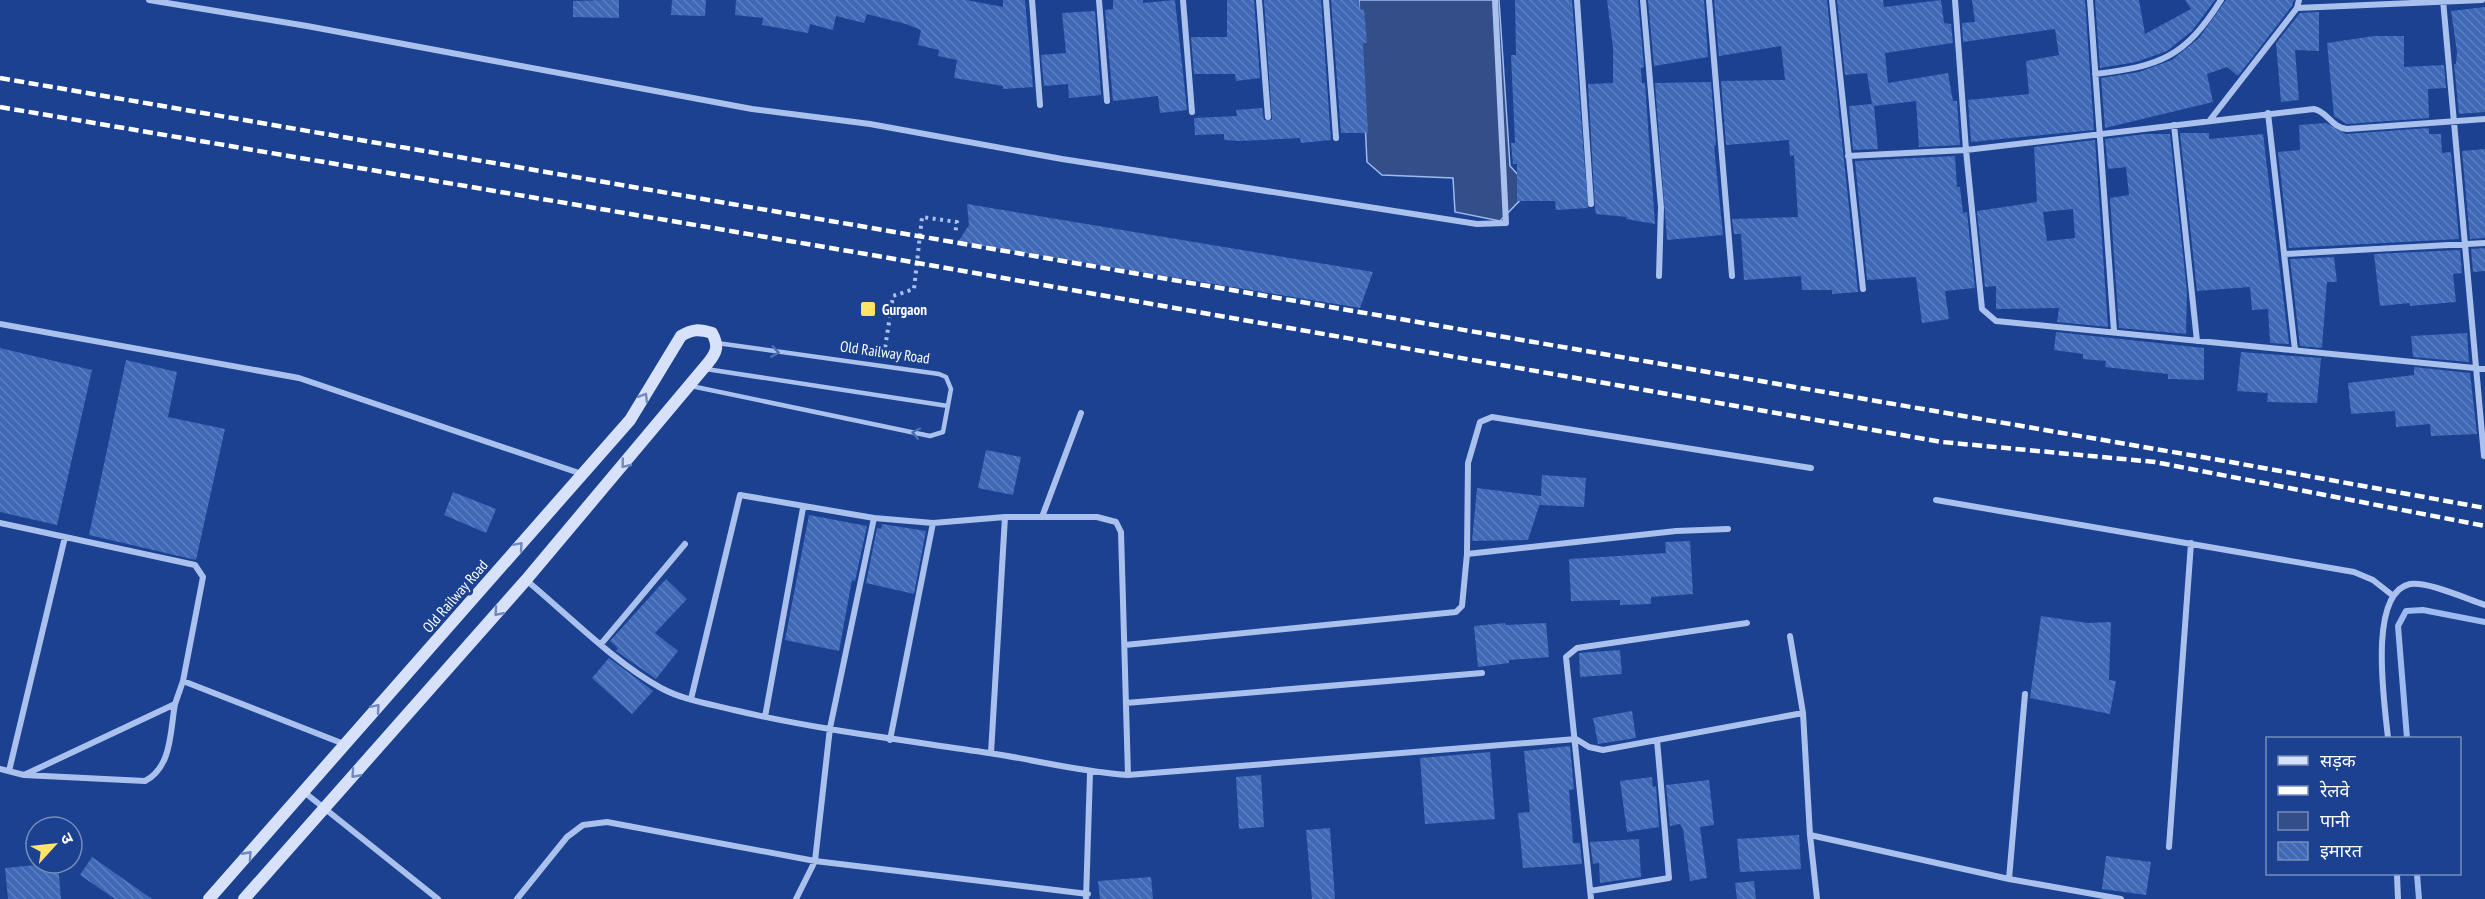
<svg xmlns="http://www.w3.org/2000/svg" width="2485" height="899" font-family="'PT Sans Narrow','Noto Sans Devanagari',sans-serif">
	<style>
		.water { fill: #334e89; stroke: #9dbbf0; stroke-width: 1.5 }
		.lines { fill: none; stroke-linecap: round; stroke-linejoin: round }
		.stream { stroke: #9dbbf0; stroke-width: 6 }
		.building { fill: url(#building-back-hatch); fill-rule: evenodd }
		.path { stroke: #aac1ee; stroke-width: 4; stroke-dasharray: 3 4.5; stroke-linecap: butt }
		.service { stroke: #aac1ee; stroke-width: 4.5 }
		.minor { stroke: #aac1ee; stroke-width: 6 }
		.secondary { stroke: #d7e2fa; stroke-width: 12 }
		.rail { stroke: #fff; stroke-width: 4.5; stroke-dasharray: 10 4.5; stroke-linecap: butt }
		.oneway { stroke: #4d6eb1 }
		.oneway2 { stroke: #7089c0 }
		.poi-dot { fill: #ffe468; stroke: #1b4190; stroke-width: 2 }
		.labels { text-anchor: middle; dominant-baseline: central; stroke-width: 6; stroke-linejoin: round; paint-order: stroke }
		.poi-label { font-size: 15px; font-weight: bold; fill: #fff; stroke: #1b4190; text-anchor: start }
		.street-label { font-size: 15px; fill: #fff; stroke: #1b4190 }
	</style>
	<defs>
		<pattern id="building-back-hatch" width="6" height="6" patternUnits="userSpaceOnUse" patternTransform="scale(1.5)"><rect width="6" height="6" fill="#3f68b6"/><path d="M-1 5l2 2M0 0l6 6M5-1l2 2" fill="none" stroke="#5c7fc1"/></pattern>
	</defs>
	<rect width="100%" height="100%" fill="#1b4190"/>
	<path class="water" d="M1359 0H1499L1510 166 1531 189 1500 221 1455 212 1453 178 1382 175 1367 162Z"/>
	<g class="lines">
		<path class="stream" d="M2407 738 2398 626 2406 611 2423 610 2485 622
			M2417 874 2419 899"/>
	</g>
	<path class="building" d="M604 0H619V18L573 17V1Z
		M672 0H706L705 16 671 15Z
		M736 0H966L1003 7V0H1025L1033 87 1003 89V86L954 78 957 60 938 56 939 50 918 45 921 30 906 24 867 14 864 23 836 16 833 30 810 24 808 33 762 25 763 18 735 15Z
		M1113 0H1143V3L1175 0 1187 110 1160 113 1158 96 1113 101 1105 10 1113 9Z
		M1227 0H1254L1260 78 1236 81 1235 74H1194L1191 37H1227Z
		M1264 0H1321L1331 140 1301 143 1300 138 1239 141 1224 140V134L1195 135 1194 118 1237 116 1236 110 1262 108 1264 120H1272Z
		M1331 0H1359L1360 10 1364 9 1367 43H1363L1368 133H1341Z
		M1515 0H1572L1588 208 1556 210 1555 201H1517V164H1513L1511 143H1515L1511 55H1516Z
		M1607 0H1638L1644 67 1641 68 1642 83H1645L1655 224 1626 219 1627 217 1596 214 1595 208 1588 84 1613 83V48Z
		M1648 0H1704L1708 57 1654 66Z
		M1714 0H1827L1858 292 1832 294V290H1802L1801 276 1744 280 1741 234H1734L1732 219 1798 217 1794 155 1790 156 1789 140 1726 145 1721 81 1785 80 1781 46 1719 56Z
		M1837 0H1883L1884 7 1941 0 1944 23 1951 24 1953 43 1885 53 1888 83 1948 73 1953 101H1957L1960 145 1919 147 1916 101 1874 106 1878 149 1853 150 1849 106 1872 104 1867 73 1845 75Z
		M1972 0H2085L2094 130 1971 142 1968 100 2029 94 2026 61 2059 55 2055 29 1963 42 1962 23 1975 22Z
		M2095 0H2139L2145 34 2191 9 2185 0H2215L2192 31 2167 51 2136 62 2100 68Z
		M2226 0H2294L2292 6 2238 76 2227 67 2207 74 2213 102 2105 128 2101 78 2139 72 2172 60 2199 38Z
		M2485 7V112L2459 114 2454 64H2456L2457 52 2451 11Z
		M1095 11 1101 95 1069 98 1068 84 1044 86 1041 55 1066 53 1062 13Z
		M2319 12V51L2295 50 2299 100 2281 102 2276 43 2300 13Z
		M2374 36H2404V67L2444 65 2446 88 2428 89 2429 118 2347 124 2334 116 2327 43Z
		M1711 82 1716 145 1714 146 1723 235 1667 240 1655 83Z
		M2326 123 2346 134 2429 128V134H2441L2442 153 2451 152 2459 239 2289 248 2278 152 2300 150 2299 125Z
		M2180 133H2209V139L2263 134 2289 344 2270 343 2268 309 2252 310 2250 287 2197 291Z
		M2145 134H2170L2187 292 2186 334 2119 328 2110 198 2129 195 2126 167 2108 169 2105 139Z
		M2095 140 2108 327 2057 322 2059 308 1996 309V286L1985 287 1977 211 2037 202 2034 147ZM2073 209 2075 238 2047 241 2043 212Z
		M2485 149V238L2470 239 2462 151Z
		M1955 156 1957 187H1960L1963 213 1967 212 1975 288 1945 291 1949 319 1922 323 1916 277 1867 280 1855 161Z
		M967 204 1373 272 1360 308 958 242 969 225Z
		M2485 248V271L2473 272 2471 249Z
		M2460 250 2462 273 2453 274 2456 302 2410 306V303L2380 306 2374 254Z
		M2334 257 2337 282H2327L2322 348 2300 346 2290 259Z
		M2056 332 2204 348V380L2168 379V374L2105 367 2106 361 2083 359V354L2054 350Z
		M2467 333 2469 362 2413 357 2411 336Z
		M0 348 92 370 57 525 0 512Z
		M2241 352 2321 358 2317 403 2267 402 2268 393 2237 391Z
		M126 360 177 372 168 417 225 429 196 560 89 535Z
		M2414 367 2470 373 2477 434 2431 436 2430 424 2396 427 2395 411 2351 414 2348 383 2414 375Z
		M986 450 1021 457 1013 495 978 488Z
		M1542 475 1586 478 1584 507 1540 505 1541 500 1528 540 1472 541 1477 488 1541 496Z
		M453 492 496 509 486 533 444 515Z
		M809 515 867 526 855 581 852 580 839 651 785 640Z
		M882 524 926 531 914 594 866 583 877 528 881 529Z
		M1690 541 1693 594 1651 597V604L1620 605V600L1571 601 1569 559 1666 553 1665 542Z
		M666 579 687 599 655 633 678 651 656 679 616 651 618 648 610 641Z
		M2041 616 2088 623 2111 622 2109 680 2116 681 2110 714 2030 698Z
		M1505 623 1506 625 1546 623 1549 657 1509 660V663L1478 667 1474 626Z
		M1620 650 1622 674 1580 677 1579 653Z
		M609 658 653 691 632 714 592 678Z
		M1632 711 1636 738 1598 744 1593 718Z
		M1570 746 1574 789 1569 790 1573 843H1580L1582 864 1523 868 1518 813 1530 812 1524 751Z
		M1490 752 1495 819 1425 824 1420 758Z
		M1261 775 1264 827 1239 829 1236 777Z
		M1652 777 1653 787 1656 786 1659 827 1627 832 1620 781Z
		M1709 780 1714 825 1700 827 1707 878 1690 881 1683 829 1680 824 1670 826 1666 785Z
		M1330 828 1335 899H1312L1306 830Z
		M1799 835 1801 869 1740 872 1737 839Z
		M1639 839 1641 877 1600 883 1599 863 1593 864 1590 842Z
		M2106 856 2151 862 2146 895 2102 889Z
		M92 857 152 899H115L80 875Z
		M58 863 61 899H8L5 868Z
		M1151 877 1153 899H1100L1098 881Z
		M1754 881 1756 899H1737L1735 883Z"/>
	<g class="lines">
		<path class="path" d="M884 355 893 296 914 289 922 217 957 222 955 234"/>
		<path class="service" d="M706 369 948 406
			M691 386 930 436 943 432 951 389 946 377 939 374 717 343"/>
		<path class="minor" d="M149 0 307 26 752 109 870 124 1062 159 1477 224 1506 223 1495 0
			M1032 0 1040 105
			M1099 0 1107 101
			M1183 0 1192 112
			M1259 0 1268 117
			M1326 0 1336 138
			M1577 0 1591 204
			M1643 0 1661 207 1659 276
			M1709 0 1732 276
			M1832 0 1863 289
			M1955 0 1966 150 1982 309 1996 321 2485 369
			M2090 0 2114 331
			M2443 0 2484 456
			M2297 8 2482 0
			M2095 74C2161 66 2185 57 2221 0
			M2268 113 2295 350
			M2210 120 2297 8 2299 0
			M2174 125 2197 341
			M1848 156 1966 150 2314 109C2328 112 2331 127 2347 129L2485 119
			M2284 254 2485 243
			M0 324 299 378 582 474
			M1936 500 2354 572 2373 580 2392 595
			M1042 517 1081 413
			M0 523 195 565 203 577 183 681 175 704 24 775
			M1467 554 1676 531 1728 529
			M526 580C567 614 615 663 661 688 683 700 710 704 734 710 818 730 904 740 989 753 1036 760 1081 772 1128 775L1576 739 1589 747 1603 750 1803 713
			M1790 636 1803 713 1810 835 1817 899
			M601 644 685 544
			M1125 645 1456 612 1462 606 1467 554 1468 463 1480 422 1492 417 1811 468
			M183 681 344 744
			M691 699 740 495 874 518 933 523 1005 517H1097L1116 522 1121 532 1128 775
			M1126 703 1482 673
			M765 717 803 508
			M2388 738C2385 706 2367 593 2410 584 2427 581 2467 599 2485 605
			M890 740 933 523
			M991 753 1005 517
			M0 769 24 775 145 781C172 767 170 732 175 704
			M9 771 65 537
			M304 792 438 899
			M1810 835 2009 879 2121 899
			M2169 847 2191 543
			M2397 874 2398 899
			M2009 879 2025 694
			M1590 891 1669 878 1657 740
			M517 899 567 837 583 825 607 822 815 861 1088 894
			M796 899 815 861 830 728 874 518
			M1086 899 1090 773
			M1591 899 1566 657 1577 648 1747 623"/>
		<path class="secondary" d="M209 899 630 420 681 336C692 329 699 329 712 333 719 346 717 352 708 363L526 580 244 899"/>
		<path class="rail" d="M0 78 2225 461 2485 508
			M0 107 866 254 1942 442 2155 462 2485 526"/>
	</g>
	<defs><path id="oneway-chevron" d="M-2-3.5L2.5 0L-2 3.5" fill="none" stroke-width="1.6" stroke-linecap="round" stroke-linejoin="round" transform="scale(1.5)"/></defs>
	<g class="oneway">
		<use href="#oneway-chevron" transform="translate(775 352) rotate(9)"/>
		<use href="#oneway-chevron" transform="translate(916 433) rotate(-168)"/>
	</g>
	<g class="oneway2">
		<use href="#oneway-chevron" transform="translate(644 397) rotate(-59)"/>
		<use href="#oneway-chevron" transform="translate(625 464) rotate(129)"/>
		<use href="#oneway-chevron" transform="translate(519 546) rotate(-49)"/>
		<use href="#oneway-chevron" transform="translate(498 612) rotate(132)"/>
		<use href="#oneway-chevron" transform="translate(376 708) rotate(-49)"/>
		<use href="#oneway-chevron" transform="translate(355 774) rotate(132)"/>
		<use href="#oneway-chevron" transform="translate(248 855) rotate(-48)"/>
	</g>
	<rect class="poi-dot" x="860" y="301" width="16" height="16" rx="3"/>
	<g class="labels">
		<g class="poi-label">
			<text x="882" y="309">Gurgaon</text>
		</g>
		<g class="street-label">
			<text transform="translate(885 352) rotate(8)">Old Railway Road</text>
			<text transform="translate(455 596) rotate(-49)">Old Railway Road</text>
		</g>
	</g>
	<rect x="2266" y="737" width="195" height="138" fill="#1b4190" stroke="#768dbc" stroke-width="1.5"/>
	<rect x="2278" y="756" width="30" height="9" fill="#d7e2fa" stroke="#768dbc" stroke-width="1.5"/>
	<text x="2320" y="767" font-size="18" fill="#ffffff">सड़क</text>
	<rect x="2278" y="786" width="30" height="9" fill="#ffffff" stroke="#768dbc" stroke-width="1.5"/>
	<text x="2320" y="797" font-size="18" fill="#ffffff">रेलवे</text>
	<rect x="2278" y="812" width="30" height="18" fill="#334e89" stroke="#768dbc" stroke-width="1.5"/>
	<text x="2320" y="827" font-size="18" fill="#ffffff">पानी</text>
	<rect x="2278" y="842" width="30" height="18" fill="url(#building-back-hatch)" stroke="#768dbc" stroke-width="1.5"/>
	<text x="2320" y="857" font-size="18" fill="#ffffff">इमारत</text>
	<g transform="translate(54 845) rotate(63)"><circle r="28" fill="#1b4190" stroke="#768dbc" stroke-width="1.5"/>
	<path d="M0-4.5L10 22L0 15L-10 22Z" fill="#ffe468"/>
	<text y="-9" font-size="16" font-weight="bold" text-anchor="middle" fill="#ffffff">उ</text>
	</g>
</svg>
